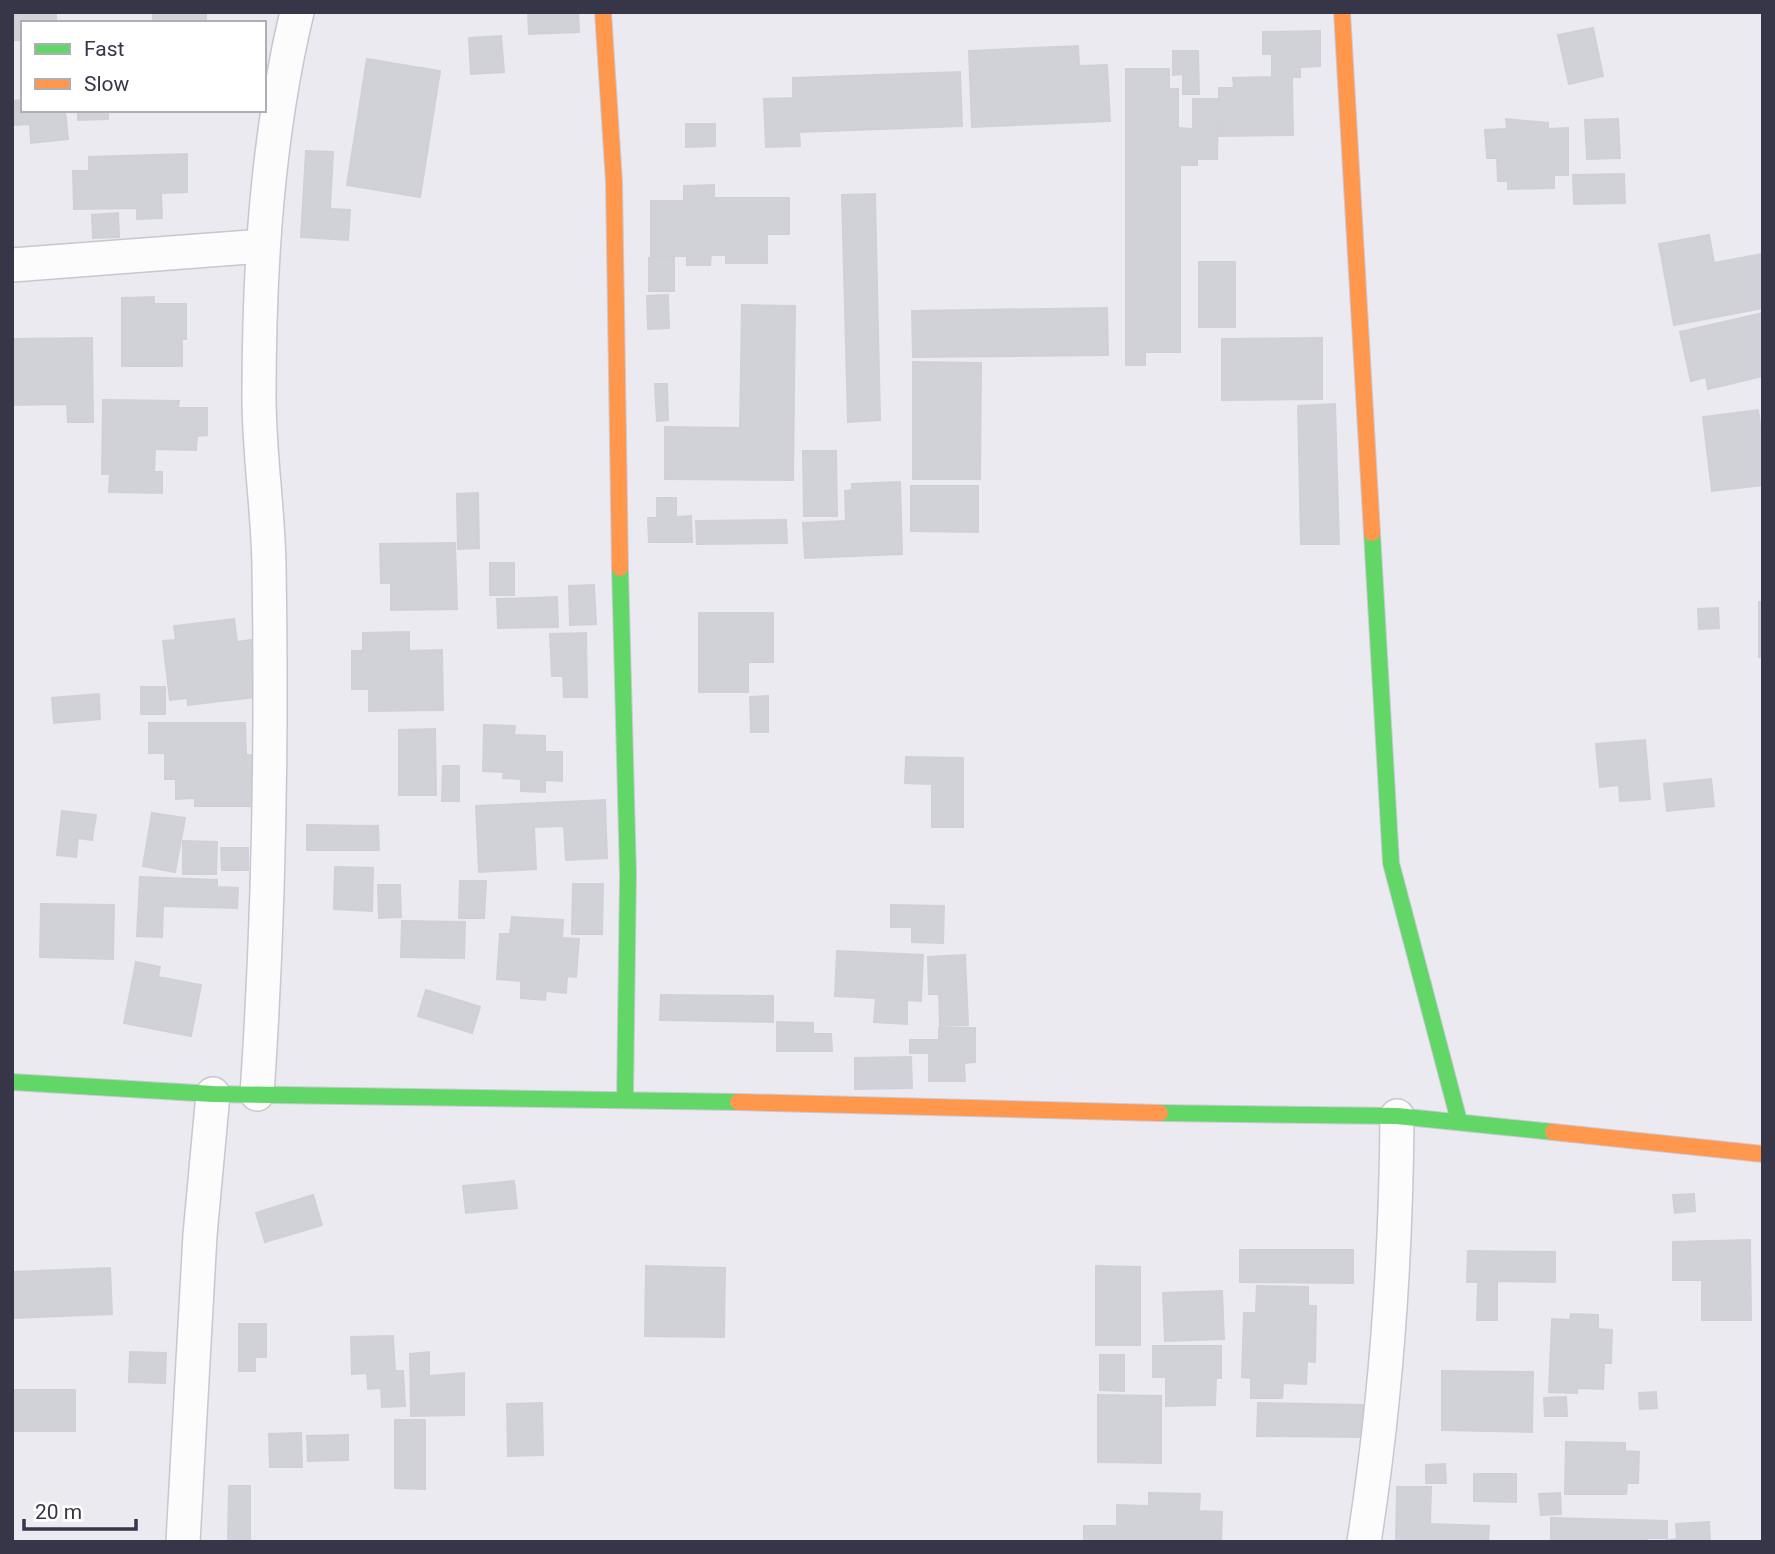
<svg xmlns="http://www.w3.org/2000/svg" width="1775" height="1554" font-family="Roboto,sans-serif">
	<style>
		.building { fill: #d1d1d8; stroke: #d1d0d9; stroke-width: 2 }
		.lines { fill: none; stroke-linecap: round; stroke-linejoin: round }
		.street-casing { stroke: #c8c6d0; stroke-width: 36 }
		.fast-casing { stroke: #ccc9d9; stroke-width: 18 }
		.slow-casing { stroke: #ccc9d9; stroke-width: 18 }
		.street { stroke: #fcfcfd; stroke-width: 33 }
		.fast { stroke: #63d668; stroke-width: 16 }
		.slow { stroke: #ff974d; stroke-width: 16 }
	</style>
	<rect width="100%" height="100%" fill="#ebeaf0"/>
	<path class="building" d="M12 12H56V23H23V40H12Z
		M153 12H206V23H153Z
		M528 12H578L579 32 529 34Z
		M1593 28 1603 76 1569 84 1558 35Z
		M1320 31V66L1300 67V77H1292L1293 135 1219 136V88H1234L1233 78 1272 77V54H1263V32Z
		M501 36 504 72 471 74 469 38Z
		M1078 46 1079 66 1107 65 1110 121 972 127 969 51Z
		M1173 51H1198L1199 94H1183V74L1173 75Z
		M367 59 440 71 420 197 347 185Z
		M1126 69H1169V89H1178V128L1193 129V99H1218L1217 159H1197V165H1180V352H1145V365H1126Z
		M960 72 962 126 799 132 800 146 766 147 764 99 793 98V78Z
		M21 78H23V110H65L68 139 31 143 30 124 15 125 12 101 22 100Z
		M78 110H108V119L78 120Z
		M1506 119 1548 123V129L1568 128V175H1554V188L1508 189V181H1498L1497 158H1487L1485 130 1507 129Z
		M1618 119 1620 158 1587 159 1585 120Z
		M686 124H715V146L686 147Z
		M306 151 333 152 330 209 350 210 348 240 301 237Z
		M187 154V192L161 193 162 218 137 219V208L74 209 73 171H89V157Z
		M1624 174 1625 203 1574 204 1573 175Z
		M714 185V198H789V234H767V263H726V255H711L710 265H687V256H651V201H684V186Z
		M875 194 880 420 848 422 842 195Z
		M118 213 119 237 93 238 92 215Z
		M1709 235 1714 263 1762 254 1763 308 1674 325 1659 244Z
		M649 258H674V291H649Z
		M1199 262H1235V327H1199Z
		M668 295 669 328 648 329 647 296Z
		M154 297V304H186V339H182V366H122V298Z
		M742 305 795 306 793 480 665 479V427L740 428Z
		M1107 308 1108 355 913 357 912 311Z
		M1763 313V376L1708 389 1706 377 1691 381 1680 332Z
		M92 338 93 422H68L67 404 12 405V339Z
		M1322 338V399L1222 400V339Z
		M913 362 981 363 980 479H913Z
		M655 384H667L668 420 657 421Z
		M103 400 179 401 178 408H207V435L197 436 196 450 155 449 154 472H162V493L109 492 110 474H102Z
		M1335 404 1339 544H1301L1298 406Z
		M1758 410 1763 443V485L1712 491 1703 417Z
		M803 451H836L837 516H804Z
		M900 482 902 554 805 558 803 523 846 521 845 491 852 490V484Z
		M911 486H978V532L911 531Z
		M478 493 479 548 458 549 457 494Z
		M657 498H676V517L691 516 692 542H649L648 518H657Z
		M786 520 787 543 697 544 696 521Z
		M455 543 457 609 391 610V583H381L380 544Z
		M490 563H514V595H490Z
		M594 585 596 624 570 625 569 586Z
		M557 597 558 627 498 628 497 599Z
		M1759 602H1763V657H1759Z
		M1718 608 1719 628 1699 629 1698 609Z
		M699 613H773V662H748V692H699Z
		M234 619 237 642 251 640 257 697 188 705 187 698 170 700 163 641 176 640 174 626Z
		M409 632V651L442 650 443 710 369 711V689H352V651H363V633Z
		M586 633 587 697H564L563 676H552L550 634Z
		M141 687H165V714H141Z
		M99 694 100 719 54 723 52 698Z
		M768 696V732H751L750 697Z
		M149 723H245L246 755H260V806H195V798L176 799V779H165V753H149Z
		M484 725 515 726 514 735 545 736V752H562V781L545 780V792L521 791V779L503 778 504 772 483 771Z
		M435 729 436 795H399V730Z
		M1645 740 1650 799 1620 801 1619 785 1600 787 1596 744Z
		M906 757 963 758V827H932V784L905 783Z
		M443 766H459V801H442Z
		M1711 779 1714 806 1667 811 1664 784Z
		M605 800 607 858 566 860 564 826 534 827 536 869 479 872 476 806Z
		M62 811 96 815 92 840 78 838 76 857 57 855Z
		M152 813 185 818 175 872 143 866Z
		M307 825 378 826 379 850H307Z
		M183 841 217 842 216 874H183Z
		M221 848H248V870H222Z
		M335 867 373 868 372 911 334 909Z
		M140 877 217 880V887L238 888 237 908 163 906 162 937 137 936Z
		M460 881H486L484 918H459Z
		M573 884H603L602 934H572Z
		M378 885H400L401 917 379 918Z
		M41 904 114 905 113 959 40 957Z
		M891 905 944 906 943 943 912 942V927H891Z
		M512 917 563 920 562 938 579 939 576 977 567 976 566 993 546 991 545 1000 521 998V981L497 979 500 934H510Z
		M402 921 465 922 464 958 401 957Z
		M837 951 923 955 921 1001 907 1000V1024L874 1022 876 998 835 996Z
		M965 955 968 1025 940 1026 939 994H929L928 957Z
		M136 962 160 967 158 977 201 985 191 1036 124 1023Z
		M426 990 480 1007 472 1033 418 1016Z
		M661 995 773 996V1022L660 1020Z
		M777 1022 813 1023V1034H831L832 1051H777Z
		M939 1028H975V1062L964 1063 965 1081H929V1053H910V1040H939Z
		M911 1057 912 1088 855 1089V1058Z
		M514 1181 517 1208 466 1213 463 1186Z
		M1694 1194 1695 1211 1675 1213 1673 1195Z
		M313 1195 322 1225 265 1242 256 1213Z
		M1750 1240 1751 1320H1702V1280H1673V1242Z
		M1240 1250H1353V1283L1240 1282Z
		M1468 1251 1555 1252V1282L1497 1281V1320H1477L1478 1282H1467Z
		M646 1266 725 1268 724 1337 645 1336Z
		M1096 1266 1140 1267V1345H1096Z
		M110 1268 112 1314 12 1318V1272Z
		M1257 1286 1308 1287V1306H1316L1315 1362 1307 1361 1306 1384 1283 1383 1282 1398H1251V1378L1242 1377 1244 1313H1256Z
		M1222 1291 1224 1339 1165 1341 1163 1293Z
		M1571 1314 1598 1315V1329L1612 1330 1611 1363H1604L1603 1389 1577 1388V1393L1549 1392 1552 1319 1570 1320Z
		M239 1324H266V1357H255V1371H239Z
		M393 1336 395 1371H403L405 1406 382 1407 381 1388 368 1389 367 1373 352 1374 351 1337Z
		M1153 1346H1221V1378H1216L1215 1405 1166 1406V1377H1153Z
		M130 1352 166 1353 165 1383 129 1382Z
		M429 1352V1376L464 1373V1415L411 1416 410 1354Z
		M1100 1355H1124V1391L1100 1390Z
		M1442 1371 1533 1372 1532 1432 1442 1430Z
		M12 1390H75V1431H12Z
		M1656 1392 1657 1408 1640 1409 1639 1393Z
		M1098 1395 1161 1396V1463L1098 1462Z
		M1566 1397 1567 1416H1545L1544 1398Z
		M542 1403 543 1455 508 1456 507 1404Z
		M1258 1403 1364 1405 1363 1437 1257 1436Z
		M395 1420H425V1489L395 1488Z
		M301 1433 302 1467H270L269 1434Z
		M348 1435V1460L308 1461 307 1436Z
		M1566 1442 1625 1443V1451L1639 1452 1638 1483H1627L1626 1494H1565Z
		M1445 1464 1446 1483H1426V1465Z
		M1474 1474H1516V1502L1474 1501Z
		M229 1486H250V1541H228Z
		M1397 1487H1431L1430 1524 1489 1526 1488 1542H1396Z
		M1149 1493 1200 1494 1199 1511 1222 1512 1221 1542H1084V1526H1117V1505L1149 1506Z
		M1560 1493 1561 1514 1541 1515 1539 1494Z
		M1551 1518 1667 1521V1538H1647V1542H1551Z
		M1709 1522 1710 1542H1656L1677 1539 1676 1524Z"/>
	<g class="lines">
		<defs>
			<path id="street" d="M12 265 262 246
				M257 1094C269 918 272 742 269 565 268 509 259 453 259 397 259 269 267 137 297 12
				M183 1542 200 1235 213 1094
				M1364 1542C1386 1402 1396 1258 1397 1116"/>
			<path id="fast" d="M1372 533 1391 863 1459 1121
				M620 568 628 874 625 1099
				M12 1082 213 1094 738 1102
				M1160 1113 1397 1116 1553 1132"/>
			<path id="slow" d="M603 12 614 182 620 568
				M1342 12 1372 533
				M738 1102 1160 1113
				M1553 1132 1763 1154"/>
		</defs>
		<use href="#street" class="street-casing"/>
		<use href="#fast" class="fast-casing"/>
		<use href="#slow" class="slow-casing"/>
		<use href="#street" class="street"/>
		<use href="#fast" class="fast"/>
		<use href="#slow" class="slow"/>
	</g>
	<rect width="1775" height="1554" fill="none" stroke="#373548" stroke-width="28"/>
	<rect x="21" y="21" width="245" height="91" fill="#ffffff" stroke="#afaeb6" stroke-width="2"/>
	<rect x="35" y="44" width="35" height="10" fill="#63d668" stroke="#afaeb6" stroke-width="2"/>
	<text x="84" y="56" font-size="21" fill="#373548">Fast</text>
	<rect x="35" y="79" width="35" height="10" fill="#ff974d" stroke="#afaeb6" stroke-width="2"/>
	<text x="84" y="91" font-size="21" fill="#373548">Slow</text>
	<path d="M24 1519v10h112v-10" fill="none" stroke="#373548" stroke-width="3.5"/>
	<text x="35" y="1519" font-size="21" fill="#373548" stroke="#ffffff" stroke-width="5" paint-order="stroke">20 m</text>
</svg>
